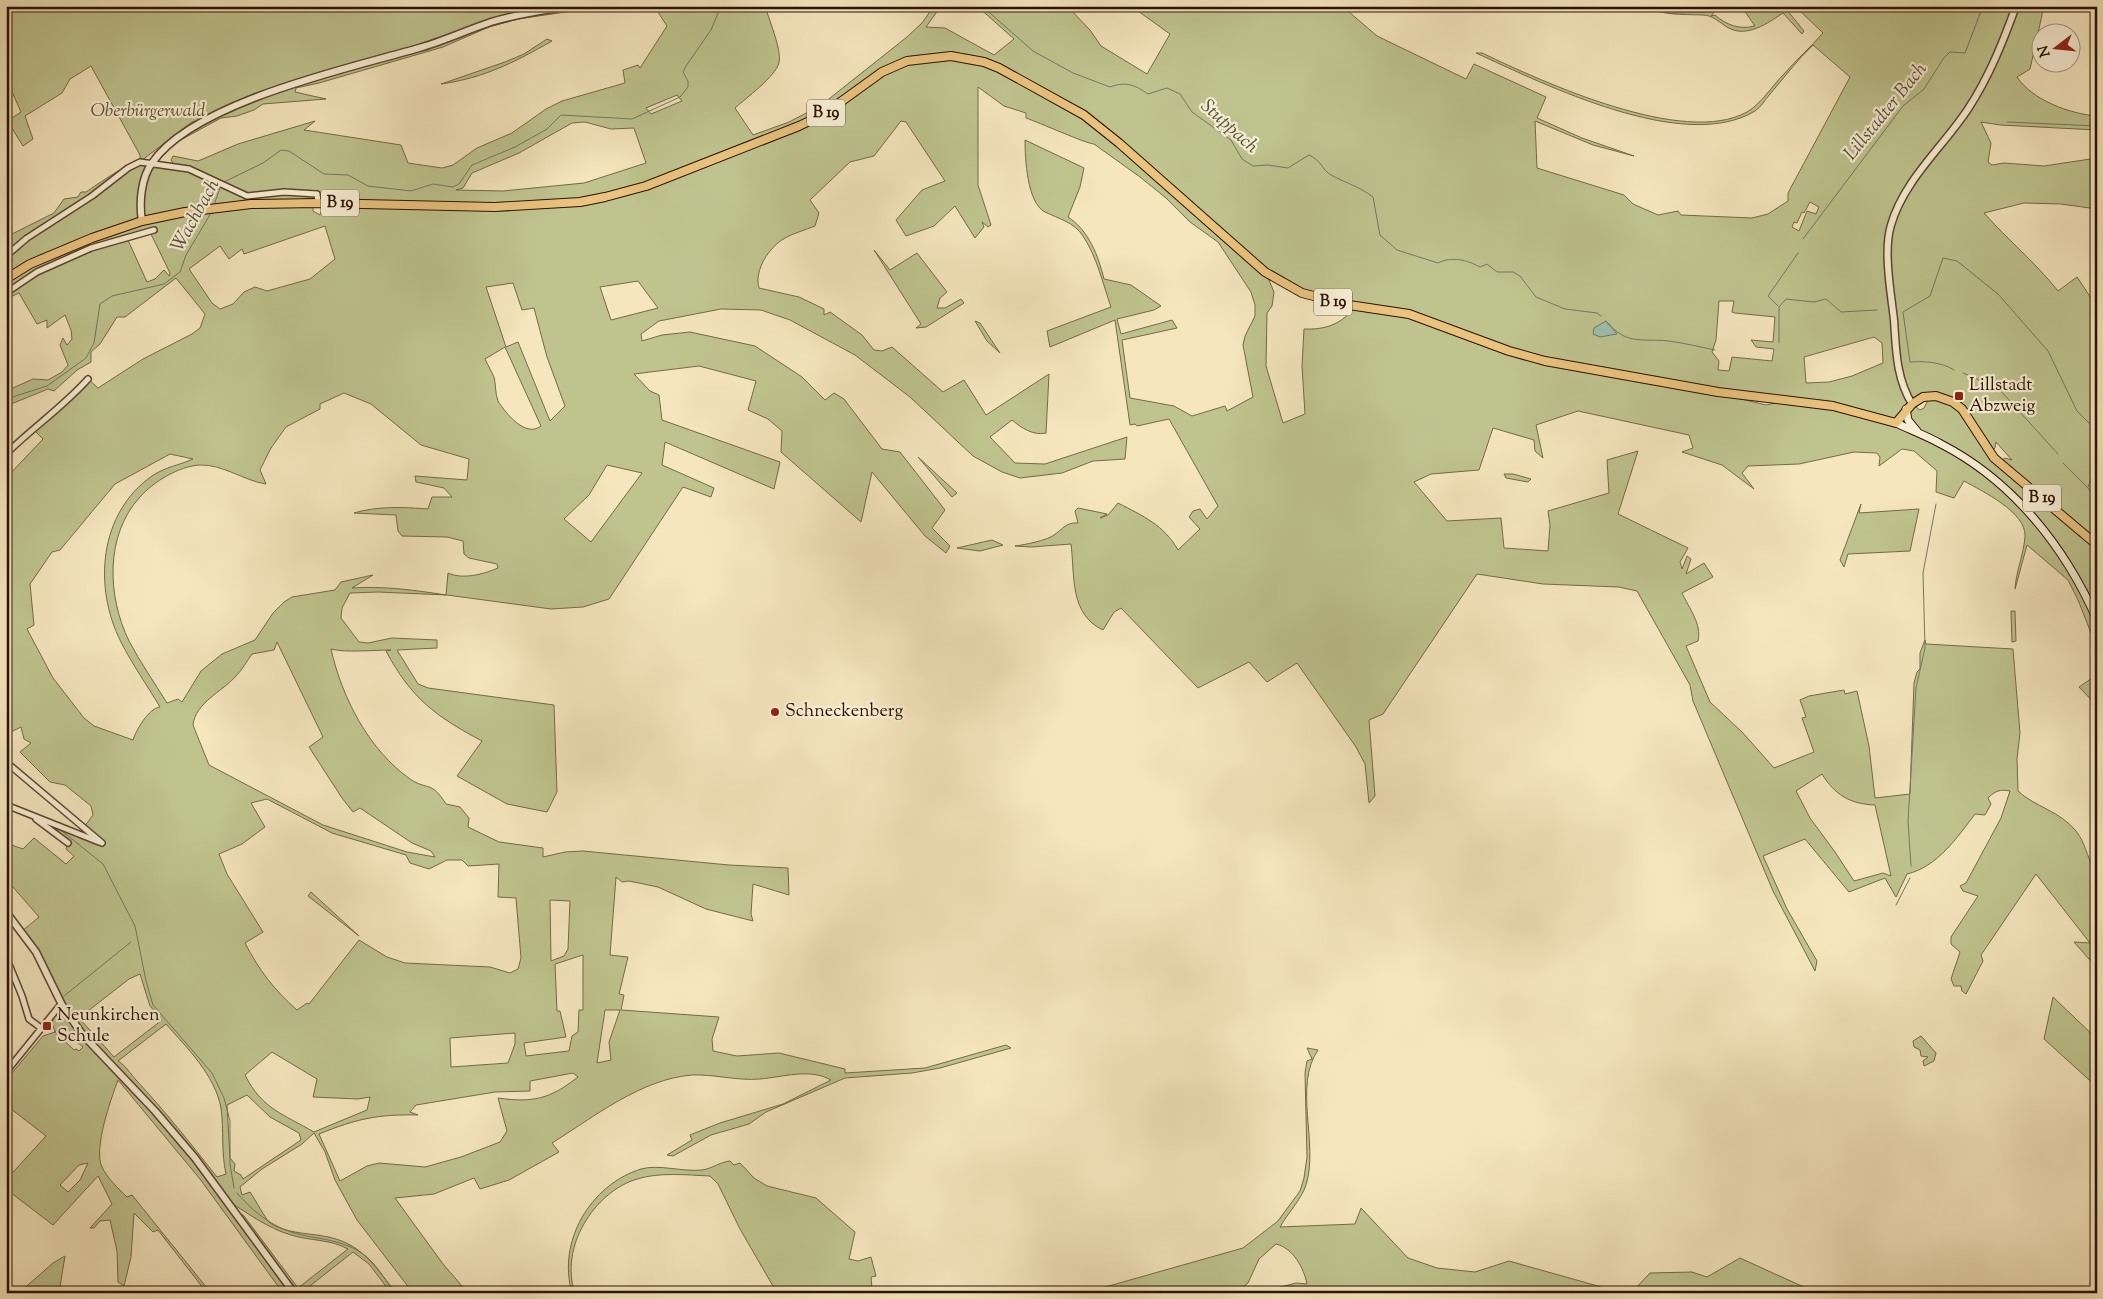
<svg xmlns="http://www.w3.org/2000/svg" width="2103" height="1299" font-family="'Sorts Mill Goudy',serif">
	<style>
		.green { fill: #bfc48f; stroke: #746a48; fill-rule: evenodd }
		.water { fill: #9dc0ae; stroke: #6f7a68 }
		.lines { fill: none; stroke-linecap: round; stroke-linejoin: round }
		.stream { stroke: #6f7a68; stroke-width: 1 }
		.minor-casing { stroke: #5d4630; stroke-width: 8 }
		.tertiary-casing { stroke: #5d4630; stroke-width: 9 }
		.secondary-casing { stroke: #2a1100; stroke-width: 9 }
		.primary-casing { stroke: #2a1100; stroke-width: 10 }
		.minor { stroke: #f8efd5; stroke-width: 5 }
		.tertiary { stroke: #f8efd5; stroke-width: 6 }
		.secondary { stroke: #f8efd5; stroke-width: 7 }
		.primary { stroke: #eac37f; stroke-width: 8 }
		.poi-dot { fill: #8f2418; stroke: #f8efd5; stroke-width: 2 }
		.labels { text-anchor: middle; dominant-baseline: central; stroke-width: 4.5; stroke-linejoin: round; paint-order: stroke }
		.shield { fill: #f8efd5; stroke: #685440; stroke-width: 1 }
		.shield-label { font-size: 16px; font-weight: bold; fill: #2a1100 }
		.park-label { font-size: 18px; font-style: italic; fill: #5e5032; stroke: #f8efd5 }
		.poi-label { font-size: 18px; fill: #2a1100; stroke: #f8efd5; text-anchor: start }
		.water-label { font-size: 19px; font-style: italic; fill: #524e3d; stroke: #f8efd5 }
	</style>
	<rect width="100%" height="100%" fill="#f5e6be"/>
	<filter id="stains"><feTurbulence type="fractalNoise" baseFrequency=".004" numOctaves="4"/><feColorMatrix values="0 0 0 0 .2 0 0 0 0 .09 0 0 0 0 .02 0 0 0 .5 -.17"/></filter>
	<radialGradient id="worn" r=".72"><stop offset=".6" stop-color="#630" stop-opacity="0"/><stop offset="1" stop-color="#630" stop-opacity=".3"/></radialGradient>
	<path class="green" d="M6 6H606L518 19 489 27 443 47 319 83 296 88 295 92 326 99 263 104 254 110 237 116 221 118 177 142 155 163 175 166 171 160 173 156 198 161 238 144 315 121 304 130 401 145 408 163 442 168 453 165 477 148 512 133 546 109 562 101 625 83 623 70 638 65 640 68 667 26 654 6H765C769 20 782 50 779 63 775 77 746 98 735 108L753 135 789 122 820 106 907 37 922 23 934 6H941L926 27 945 28 994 55 1014 39 977 6H1067L1090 30 1101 46 1147 74 1170 34 1131 6H1342L1377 36 1466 79 1474 64 1546 97 1537 118 1582 138 1634 156 1593 145 1535 121 1537 168 1624 195 1633 204 1658 215 1678 211 1681 215 1752 218 1768 214 1788 201V193L1850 77 1813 45C1797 60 1784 78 1770 94 1765 100 1761 107 1755 111 1684 154 1544 84 1476 53H1482C1543 82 1684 147 1747 112 1761 104 1772 86 1784 74 1796 60 1811 47 1823 33L1797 8 1806 6H2044L2030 69 2017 77C2032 100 2070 114 2097 116V130L2000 125 1981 122 1991 143 1988 162 1992 165 2004 163 2044 166 2097 158V209L2061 204 2024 203 1984 213C2008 240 2036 263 2058 291L2077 277 2097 307V648L2078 600 2068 580 2027 545 2015 589C2016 571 2024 554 2025 536 2026 512 1982 491 1964 481L1954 498 1936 492 1937 471 1914 451 1902 449 1879 466 1880 457 1877 453 1854 452 1799 464 1748 466 1742 473 1754 489 1722 465 1682 452 1693 448 1689 435 1578 411 1536 425 1543 458 1535 451 1534 440 1493 428 1479 470 1431 474 1414 482 1447 521 1501 518 1504 548 1548 551 1550 525 1548 511 1609 493 1607 460 1638 451 1618 514 1688 548 1680 562 1682 569 1687 556 1691 559 1686 574 1704 563 1713 577 1682 593C1689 608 1702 624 1698 641L1686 646 1710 702 1743 733 1774 768 1814 752 1802 718 1806 717 1800 700 1809 696 1844 690 1845 694 1857 691 1869 746 1875 798 1910 794 1914 683 1917 672 1920 669V653L1925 640 1926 644 2013 649 2020 733 2017 759 2018 791C2035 807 2060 811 2076 831 2085 842 2087 857 2094 869L2097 868V968L2074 942 2090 943 2036 874 1981 955 1983 961 1966 994 1962 991 1961 986H1954L1951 979 1960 952 1951 944V937L1978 896 1963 891 1960 886 1966 883 2001 818 2010 791C2000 789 1995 791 1988 798L1991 804 1985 815 1975 814C1957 838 1937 867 1907 874L1896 897 1885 878 1849 892 1805 839 1763 856 1787 909 1817 961 1815 971 1773 891 1693 701 1690 685 1637 591 1619 587 1543 584 1477 574 1383 714 1369 720 1375 796 1369 803 1365 764 1356 747 1297 663 1267 682 1249 662 1198 688 1121 608 1114 612 1103 630C1069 614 1075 575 1071 544L1031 547 1015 546C1024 545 1048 540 1054 535 1063 529 1066 522 1078 523L1075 511 1078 508 1107 514 1100 518 1108 515 1118 503C1143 516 1164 525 1178 550L1200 529 1189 517 1193 511 1200 509 1207 519 1218 506 1169 419 1137 426 1135 424 1130 425 1115 320 1050 347 1047 331 1111 307C1103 284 1097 257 1083 236 1074 222 1059 219 1045 212 1027 203 1025 158 1025 140L1084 168 1080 187 1068 217C1089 231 1098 255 1104 279L1131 285 1161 306 1154 310 1117 319 1121 334 1172 320 1177 328 1122 340 1130 398 1174 406 1192 416 1225 406 1227 411 1253 397 1243 345 1245 336 1255 316V305L1251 292 1218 242 1190 222 1166 198 1140 177 1094 144C1087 144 1038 122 1026 118V113L1004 106 978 87V185L991 225 988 227 982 222 984 227 975 238 955 206 934 226 906 236 896 220 922 190 945 181 906 122 901 121 874 156 850 162 810 200 819 213 815 226C805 230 794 233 785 238 769 247 754 270 759 288L799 297 824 309V315L830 312 862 335 874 350 882 351 892 347 943 392 964 380 986 415 1049 374 1046 433C1034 436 1021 428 1012 420L990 437 1015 463 1045 464 1127 437 1125 459 1093 461 1062 473 1020 478 1002 472 973 456 910 397 855 355 790 320 761 310 721 309 659 321 641 334 642 341 662 335 690 332 755 346 802 377 825 400 834 393 844 399 882 449 900 452 945 510 932 528 950 546 946 553 925 536 872 472 861 522 781 452 782 431 768 419 748 410 756 381 699 366 634 374 650 391 659 395 662 420 780 462 774 489 665 442 662 465 714 488 711 497 683 487 609 599 583 607 551 609 447 595 378 592 350 593 342 608 341 618 359 642 368 643 392 638 437 640V648L397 650 418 684 428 688 554 705 557 792 547 812 507 804 457 776 482 741C435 716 411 698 386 651L391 650C373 650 346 653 331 649 342 698 369 750 410 779 428 791 431 780 446 804L460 807 469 818 468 827 499 842 543 848V857L565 852 583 851 729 865 788 868 789 895 753 884 751 914 753 921 706 909 658 887 629 881 622 882 616 877 610 955 628 957 619 994 624 995 621 1010 719 1017 712 1039 713 1051 737 1056 779 1053 845 1069V1073L925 1068 1006 1045 1011 1048 940 1068 912 1073 845 1078 766 1112 749 1124 711 1135 673 1156 667 1155 692 1140 690 1135 720 1123 783 1104 831 1080C810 1068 783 1077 760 1079 737 1081 714 1074 692 1075 641 1079 594 1117 552 1143L559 1152 509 1180 480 1189 474 1178 434 1194 395 1198 443 1264 468 1293H413L357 1220 335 1180 325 1152 314 1133 302 1144 262 1169 240 1187 242 1195 250 1192C255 1199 266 1220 270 1223 285 1233 306 1233 323 1236 361 1242 374 1265 396 1293H391L369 1264 353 1252 301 1293H283L200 1179 118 1080C111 1099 93 1149 102 1167 107 1178 118 1188 127 1197L132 1195 211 1293H207L158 1230 153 1232 134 1213 131 1257 124 1286 118 1282 117 1251 110 1220 100 1221 94 1228H90L112 1204 98 1176 53 1225 6 1189V1180L46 1136 6 1105V1080L43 1036 55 1032 52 1023 54 1017 51 1016 61 1004 47 974 21 932 39 917 6 879V843L23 849 34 838 66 864 74 856 66 849 68 843 25 812 100 843 84 827 93 815 91 806 65 785 50 782 20 752 31 743 24 739 21 727 11 732 6 724V478L43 439 35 431 88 379 98 388 143 359 192 334 200 328 205 314 176 278 125 317H117L100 344 91 352V362L77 370 54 391 48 389 6 406V391L33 379 48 380 62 372 68 365 60 345 63 338 67 345 72 339 71 330 65 315 47 328V320L37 324 19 293 6 299V265L13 260 8 255 6 256V237L54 213 64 199 78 197 81 192H86C98 184 129 162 140 161V155L91 66 70 79 62 93 25 116 33 139 23 146 10 125 6 126V122L21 112 6 78ZM677 95 682 101 651 114 646 108ZM205 119 191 128 152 162 141 161 192 122ZM585 122 611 129 634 128 646 163 584 183 503 191 456 190 463 188 472 173 519 153 572 123ZM317 194 322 199 388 204 323 207 320 215 313 211V207L293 203 313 199ZM1810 202 1819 207 1816 214 1807 211 1799 231 1792 227 1794 222 1797 223 1802 212 1804 213ZM325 226 335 259 310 279 267 291 255 287 244 292 233 304 220 309 212 303 189 269 220 246 229 259 242 249 244 254ZM150 232 170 273 169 276 164 270 155 279 147 282 127 238ZM1266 273 1313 297 1355 306C1343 324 1325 330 1304 329L1302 366 1305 414 1283 423 1266 366 1267 313 1272 306 1274 292ZM638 281 658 308 611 320 600 287ZM513 283 522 310 534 308 547 357 565 406 550 421 518 342 506 347 486 287ZM1719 301H1734L1732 312 1735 313 1775 317 1773 342 1751 340 1756 347 1774 349 1772 361 1732 357 1729 371 1718 370 1719 361 1712 352 1716 340ZM1874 337 1882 343 1883 363 1852 376 1829 382 1806 383 1804 357ZM505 347 541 426C526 438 506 414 498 401 495 394 496 384 494 377 491 371 488 365 485 359ZM344 393 371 404 421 445 469 459 467 480 415 476 416 482 444 488 452 497H432L428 509C404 507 377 506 354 513L396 515 398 531 402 536 447 537 463 541 464 554 469 558 497 564 498 568C484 574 463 580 448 573L446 595C414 590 384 586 352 588L373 575 341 582 335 590 292 597 284 602 273 613 255 640 222 654 201 671 182 702 178 699 167 703C154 682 140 662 129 641 107 596 105 535 140 497 153 482 179 466 200 465 222 464 245 481 266 484L260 470 271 448 286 427 320 409V404ZM1717 393 1780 402 1766 405ZM1930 396 1924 408 1920 410 1912 404ZM1906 410 1911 425 1897 423ZM1996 442 2012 460 2005 458 1999 462 1990 453 1995 448ZM170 454 193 459C180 465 165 467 152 476 99 513 93 587 121 642 132 664 147 685 160 707 149 708 136 730 133 740L94 726 84 718 53 678 27 629 34 625 30 584 52 552 60 550 115 484ZM607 465 642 473 591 542 564 519 589 495ZM277 642 323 737 309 747 342 798 353 812 360 808 412 843 431 851 435 857 407 852 323 825 209 765 193 725C195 703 223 691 236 676 242 670 247 661 252 654L274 650ZM1822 774C1835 795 1850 804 1875 805L1891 876 1883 873 1854 881 1835 852 1810 818 1796 791ZM267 799 332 833 406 855 410 863 429 869 447 860H462L468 866 499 864 498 897 516 898 521 958 518 969 510 973 490 967 405 963 387 957 359 940 309 1004 307 1003 297 1010C274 990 259 970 245 943L263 932 227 874 219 854 242 844 265 827 251 803ZM550 900 570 901 568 949 564 956 551 961ZM583 955V1010H579L578 1032 572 1036 569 1051 526 1056 524 1043 566 1037 560 1011H557L555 964ZM140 974 150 1006 162 1020 114 1057 79 1018 129 979ZM605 1010H620L609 1042 611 1060 597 1063ZM166 1024C187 1048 215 1075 221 1108 224 1130 221 1152 226 1174L217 1177C191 1144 165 1111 136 1080 130 1073 127 1067 118 1061ZM59 1027 83 1047 79 1051 76 1049 74 1050 55 1032ZM515 1033V1044L508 1063 451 1067 450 1038ZM272 1052 317 1079 313 1097 358 1099 370 1097 367 1110 314 1132C283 1114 262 1109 245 1075ZM573 1073 578 1077C550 1099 533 1103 498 1098L507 1131 500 1142 461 1157 425 1167 379 1163 367 1166 340 1181 319 1134C356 1119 377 1114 418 1115L410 1112 416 1105 495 1092 530 1091V1081ZM247 1095 270 1117 299 1133 301 1140 243 1179 241 1175 234 1171 235 1164 230 1158 227 1105ZM88 1163 80 1180 68 1192 60 1185 79 1165ZM225 1199C246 1212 267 1228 291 1235 310 1241 330 1239 348 1249L298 1288 244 1216 230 1206Z
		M1643 6 1670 13 1712 12 1710 6H1719L1711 16 1715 15C1726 25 1740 30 1755 26L1741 6H1780L1785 12 1787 10 1804 31 1802 34 1783 13C1768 23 1746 39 1727 27 1719 22 1712 15 1703 15 1681 14 1664 16 1643 6Z
		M547 39 552 41C515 62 484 78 441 84L505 62 524 54Z
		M874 250 890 270 917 253 947 292 940 298 937 308H945L961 299 964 303 926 327 916 328 921 324Z
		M975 321 980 323 1000 353 987 341Z
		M918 457 957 493 952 497Z
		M1504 474H1513L1531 479 1528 482 1506 478Z
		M1861 504 1859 513 1919 509 1910 551 1848 554 1844 567 1840 560Z
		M992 540 1003 545 980 551 957 548Z
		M2011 611H2015L2016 641 2012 642Z
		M2097 675V706L2079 687Z
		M311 892 359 936 308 896Z
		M2053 997 2097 1039V1087L2044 1039Z
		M1921 1036 1936 1053 1934 1061 1924 1066 1923 1061 1928 1057 1921 1056 1920 1050 1914 1047 1913 1041Z
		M1307 1048 1318 1050C1293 1086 1319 1144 1306 1185 1301 1200 1287 1214 1280 1227L1355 1224 1361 1208 1408 1258 1437 1268 1475 1272 1509 1261 1619 1292 1635 1289 1650 1273 1692 1272 1707 1277 1740 1258 1817 1293H1325L1318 1287 1317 1293H1295L1294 1286 1284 1288 1285 1293H1258L1296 1283 1307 1284C1304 1268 1293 1248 1276 1244L1259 1259 1248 1283 1236 1293H1084L1243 1248 1278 1221 1300 1191 1304 1178 1307 1157 1305 1073 1307 1061 1312 1059Z
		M730 1161 734 1165 740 1163 754 1178 767 1186 816 1198 855 1232 849 1259 858 1261 871 1257 876 1276 871 1277 872 1288 876 1293H777L740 1229 718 1184 710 1176C688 1175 659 1172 637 1179 594 1192 559 1248 575 1293H572C557 1242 590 1185 641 1169 659 1164 682 1172 702 1170 711 1169 720 1162 730 1161Z
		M65 1256 59 1293H19L53 1263Z"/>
	<path class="water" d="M1606 321 1617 334 1600 337 1593 334 1594 328Z"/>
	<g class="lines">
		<path class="stream" d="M982 6 1033 51 1073 73 1110 87C1126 81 1135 85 1148 94L1167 88 1180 94 1192 112 1231 140 1242 159 1253 166 1268 165 1288 168 1309 155C1322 161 1322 170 1331 175 1346 183 1360 187 1373 197L1380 235 1397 250 1438 263C1452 256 1467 260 1480 267L1487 264 1497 272H1513L1520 276 1536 297 1565 309 1597 313 1601 316
			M2007 122 2097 126
			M224 182 263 163 281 150 289 151 324 174 348 175 368 186 411 191 433 184 453 187 459 184 472 165 515 147 547 129 561 115 632 119 680 97 688 87V81L683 72 686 66 711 30 721 6
			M214 205 221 185
			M1803 239 1903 106 1924 89 1943 59 1950 52 1965 53 1983 6
			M1778 306 1768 296 1798 253
			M1606 321C1627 346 1640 338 1669 341 1684 343 1700 347 1715 350
			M1779 343V307L1786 299 1814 302 1826 299 1841 312 1877 310
			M1954 370C1942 362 1924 361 1910 362L1903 312 1930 296 1943 258 1957 261 1998 294 2048 351 2077 411 2097 431
			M1963 373 1998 388 2058 454
			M6 399 47 386 86 358 94 343 100 304 112 296 164 284 180 272 186 255 211 213
			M2063 463 2088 488 2097 502
			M2088 487 2097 463
			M62 831 103 864 135 926 146 981 153 1005 212 1073 224 1098 230 1121V1164L234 1188
			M1911 866 1908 821 1916 688 1925 648 1923 573 1936 504
			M1896 905 1910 878
			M64 996 131 942
			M237 1193C258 1217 279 1232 312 1237 329 1240 348 1243 363 1254 376 1263 385 1280 395 1293"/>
		<defs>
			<path id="minor" d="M6 256 27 238 92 196 128 168 140 162 189 169 247 196 284 192 317 194 318 203
				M6 293 37 272 91 248 154 230
				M6 454C32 428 63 407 88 379
				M6 702H7
				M6 762 102 843
				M6 805 99 842
				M36 819 68 843
				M6 957 22 996 29 1019 41 1028
				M6 1072 61 1004"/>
			<path id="tertiary" d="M142 221C139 203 141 178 152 163 193 102 350 68 419 48 444 41 467 30 491 22 517 14 545 10 572 6
				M1912 404C1896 378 1896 349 1894 320 1891 293 1883 251 1891 225 1904 180 1943 147 1968 109 1989 77 2003 42 2016 6
				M6 912 36 952 62 1005 82 1034 155 1111 195 1158 294 1293"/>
			<path id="secondary" d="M1906 409 1908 420 1917 431
				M1896 423C1911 430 1927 436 1941 444 2013 481 2065 547 2097 620"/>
			<path id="primary" d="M6 279 30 264 92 238 142 221 185 212 251 204 318 203 495 207 580 202 605 197 646 186 799 126 824 114 882 72 907 61 951 56 984 62 999 68 1084 115 1119 143 1265 272 1302 293 1349 305 1409 314 1509 351 1545 361 1718 392 1833 406 1896 423 1912 404 1923 397 1936 396 1953 402 1962 409 1994 458 2097 545"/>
		</defs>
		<use href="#minor" class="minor-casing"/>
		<use href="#tertiary" class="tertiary-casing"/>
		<use href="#secondary" class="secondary-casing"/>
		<use href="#primary" class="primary-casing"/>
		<use href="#minor" class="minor"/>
		<use href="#tertiary" class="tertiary"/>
		<use href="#secondary" class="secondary"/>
		<use href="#primary" class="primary"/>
	</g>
	<g class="poi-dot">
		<rect x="1954" y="391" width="10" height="10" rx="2.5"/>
		<circle cx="775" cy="712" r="5"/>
		<rect x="42" y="1021" width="10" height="10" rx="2.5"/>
	</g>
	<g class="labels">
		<g class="shield">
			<rect x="807" y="99.5" width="38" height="27" rx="4"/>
			<rect x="321" y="189.5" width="38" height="27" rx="4"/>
			<rect x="1314" y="288.5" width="38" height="27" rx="4"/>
			<rect x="2023" y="484.5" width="38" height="27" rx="4"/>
		</g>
		<g class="shield-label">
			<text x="826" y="113">B 19</text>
			<text x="340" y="203">B 19</text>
			<text x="1333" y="302">B 19</text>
			<text x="2042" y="498">B 19</text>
		</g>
		<g class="park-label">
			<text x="148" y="112">Oberbürgerwald</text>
		</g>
		<g class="poi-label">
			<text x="1969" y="386">Lillstadt<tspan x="1969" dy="21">Abzweig</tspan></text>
			<text x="785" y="712">Schneckenberg</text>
			<text x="57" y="1016">Neunkirchen<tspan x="57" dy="21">Schule</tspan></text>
		</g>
		<g class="water-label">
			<text transform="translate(1886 112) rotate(-51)">Lillstadter Bach</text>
			<text transform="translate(1229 127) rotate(42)">Stuppach</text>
			<text transform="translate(196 216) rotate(-61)">Wachbach</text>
		</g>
	</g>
	<rect width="2103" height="1299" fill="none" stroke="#f5e6be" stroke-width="25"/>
	<rect x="8" y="8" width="2088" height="1284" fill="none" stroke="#2a1100" stroke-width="2.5"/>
	<rect x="12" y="12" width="2078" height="1274" fill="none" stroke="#2a1100"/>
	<g transform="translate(2056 48) rotate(254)"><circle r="24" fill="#f8efd5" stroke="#a69680"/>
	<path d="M0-4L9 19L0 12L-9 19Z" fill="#8f2418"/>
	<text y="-8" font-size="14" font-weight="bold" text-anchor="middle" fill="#2a1100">N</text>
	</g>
	<rect width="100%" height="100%" filter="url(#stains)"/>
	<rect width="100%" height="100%" fill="url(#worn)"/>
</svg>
